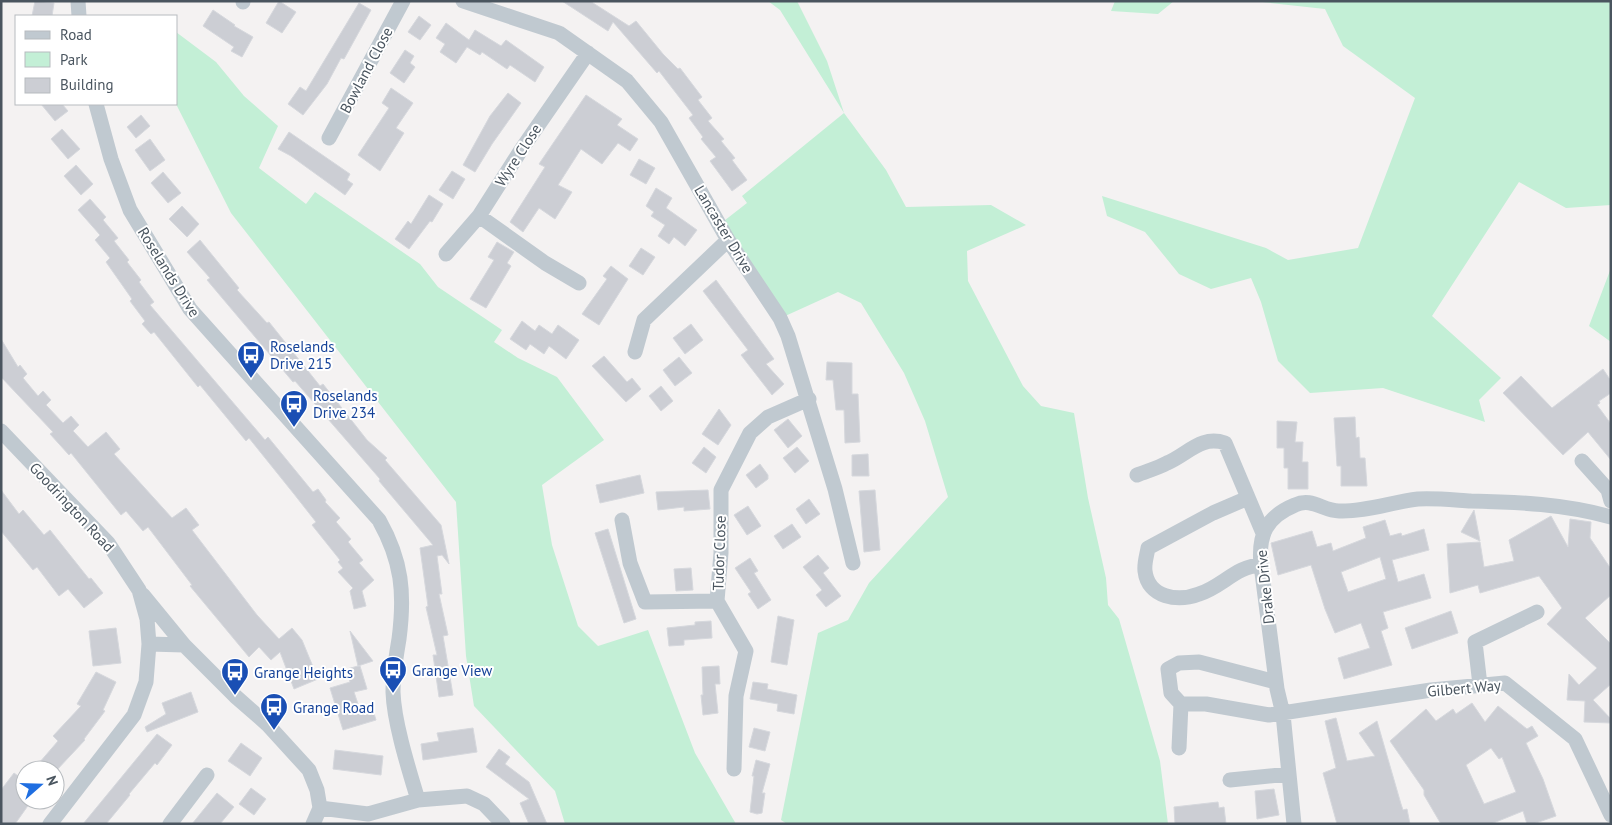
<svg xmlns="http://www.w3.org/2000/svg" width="1612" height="825" font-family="'PT Sans',sans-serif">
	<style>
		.green { fill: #c3efd6 }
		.building { fill: #ccced4; stroke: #d6d8dd; fill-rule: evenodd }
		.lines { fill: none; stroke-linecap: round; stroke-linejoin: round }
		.minor { stroke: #c0c9d0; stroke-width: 15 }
		.labels { text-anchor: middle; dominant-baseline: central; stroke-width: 4; stroke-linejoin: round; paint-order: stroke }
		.street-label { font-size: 15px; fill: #4a555f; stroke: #fff }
		.transit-label { font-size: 15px; fill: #164399; stroke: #fff; text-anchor: start }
	</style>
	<rect width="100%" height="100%" fill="#f4f2f2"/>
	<path class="green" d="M768 1H797L827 61 844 113 886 170 906 207 991 205 1026 225 967 251 968 281 1023 386 1041 406 1074 413 1088 498 1106 578 1108 605 1119 619 1160 761 1168 824H787L781 820 818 633 848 620 869 583 948 497 925 421 904 373 861 303 838 292 783 317 720 224 747 203 742 196 844 113 780 10Z
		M1115 1H1174L1158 14 1111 11Z
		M1253 1H1611V205L1566 208 1519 182 1432 316 1501 378 1479 400 1485 422 1383 388 1310 393 1278 361 1261 302 1251 278 1211 289 1179 274 1145 232 1107 216 1102 196 1266 248 1288 260 1358 248 1415 98 1343 46 1325 9Z
		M176 32 216 62 244 96 278 126 259 168 306 204 315 192 420 264 438 287 502 330 494 342 518 358 557 377 604 440 542 485 552 545 578 626 598 646 648 630 695 753 736 824H565L555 791 474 706 466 656 456 502 231 213 176 104Z
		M1611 268V342L1589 326Z"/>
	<path class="building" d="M35 1 54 3 52 16H32Z
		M279 1 296 12 282 33 266 23Z
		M562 1H590L629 26 636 21 663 54 678 69 680 68 702 97 698 100 712 118 708 121 724 139 721 141 735 158 732 160 747 180 732 191 710 161 716 157 701 139 703 137 689 118 693 115 659 71 657 73 613 22 608 31Z
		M359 3 371 10 344 59 341 58 327 84 303 115 288 104 300 87 306 91Z
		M213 10 235 25 234 26 253 37 242 57 231 51 234 47 203 26Z
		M419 16 431 25 420 40 408 32Z
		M446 23 469 40 475 30 501 46 506 40 544 67 535 82 510 65 507 69 482 52 480 55 467 47 456 63 440 52 445 44 436 38Z
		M405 50 414 56 410 63 415 67 404 83 390 73Z
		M391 88 413 103 396 128 404 133 380 171 358 155 389 108 382 103Z
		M508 93 521 103 492 144 475 172 463 165 490 116Z
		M586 95 622 119 617 125 638 139 630 151 618 143 602 164 581 149 558 185 572 192 555 219 539 208 523 232 510 222 545 167 539 164Z
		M41 104H62L68 111 55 121Z
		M141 115 150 126 136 138 127 127Z
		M62 129 80 149 68 159 51 139Z
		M289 132 350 174 347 180 353 184 345 195 291 156 278 149Z
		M150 139 165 160 150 171 135 150Z
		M639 159 655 168 646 184 630 175Z
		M76 165 93 184 81 195 64 176Z
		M452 171 465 179 453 199 439 190Z
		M163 172 181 193 168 203 151 183Z
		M656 188 672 198 666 208 697 230 685 246 674 237 669 244 658 236 665 225 651 216 654 212 646 206Z
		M429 195 443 204 432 222 430 221 409 249 395 239 408 221 411 224Z
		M90 199 106 217 103 220 118 238 114 241 129 260 127 262 141 280 139 282 154 302 150 305 265 440 268 437 313 492 318 489 326 500 325 502 340 518 336 522 351 539 348 542 363 560 359 563 374 580 362 591 366 606 354 609 350 591 353 588 338 572 343 568 338 562 340 560 312 525 316 522 294 494 249 438 246 441 200 385 198 387 154 332 151 334 142 324 145 321 130 301 132 299 106 262 110 258 95 240 100 235 78 210Z
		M182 206 199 224 187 237 169 219Z
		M200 240 239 288 237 290 267 323 269 322 320 386 323 384 367 440 387 458 385 460 441 525 449 564 442 555 437 556 442 594H439L448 635 443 636 453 695 439 697 433 655H437L426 607 428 606 420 548 433 545 379 481 380 479 295 381 293 382 207 280 210 278 187 252Z
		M497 242 514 252 507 263 511 266 486 308 470 299 494 260 488 257Z
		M641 248 655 257 643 275 629 266Z
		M611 266 628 279 599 325 582 314 607 279 603 276Z
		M716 280 774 359 766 364 784 384 772 395 741 355 748 350 703 291Z
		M522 321 535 331 539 325 552 334 558 325 579 340 566 359 549 346 544 354 530 344 526 350 510 339Z
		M691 324 703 340 685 354 673 338Z
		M1 339 18 367 20 365 27 374 23 378 38 396 43 391 51 400 46 405 63 423 71 416 79 425 73 431 88 447 106 432 120 449 114 454 172 518 186 508 199 525 192 530 257 615 279 639 292 628 302 640 318 679 294 689 280 652 271 660 259 647 249 657 190 586 192 585 148 527 143 531 126 511 121 515 71 453 69 455 50 434 53 432 1 377Z
		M604 356 627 382 632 378 641 389 626 402 592 366Z
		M679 357 692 373 675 386 663 370Z
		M827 362 852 363V394H858L860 442 845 443 844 410H836L833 380H826Z
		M1603 369 1611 381V393L1599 401 1600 403 1597 405 1611 424V460L1588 432 1563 455 1503 393 1521 376 1552 408Z
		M661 386 673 401 661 411 649 396Z
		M719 409 731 425 718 445 702 434Z
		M1355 417 1356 438 1359 437 1360 458H1365L1367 486H1341V466H1337L1334 418Z
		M788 419 802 436 788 448 774 430Z
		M1277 421 1297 422 1295 442H1303L1302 462H1308V489H1288V468H1284V448H1277Z
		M704 447 716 457 706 473 692 463Z
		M797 447 809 461 795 473 783 458Z
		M868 454 869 476H852V455Z
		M760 464 768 475V479L756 488 746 475Z
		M640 475 644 493 600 503 596 485Z
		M1 490 19 514 23 510 44 535 50 530 89 579 91 578 103 593 84 608 68 589 59 596 37 567 33 570 1 531Z
		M708 490 710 509 684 511V507L658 510 656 492Z
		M875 490 880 550 864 552 859 491Z
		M809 499 820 514 806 524 796 509Z
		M748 506 761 526 747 535 734 515Z
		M1474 510 1480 541 1461 532Z
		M1551 516 1568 547 1570 519 1591 522 1590 538 1611 569V595L1585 618 1611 644V684L1593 700 1611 719V723L1584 722 1585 701 1567 700 1569 674 1579 685 1597 668 1547 624 1562 608 1539 576 1480 593 1478 585 1450 593 1447 544 1480 542 1484 567 1514 561 1509 540Z
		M1385 520 1390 536 1401 533 1402 536 1424 529 1429 550 1392 560 1398 582 1424 574 1431 598 1383 612 1388 628 1381 631 1392 665 1344 679 1338 658 1370 648 1361 623 1335 633 1325 609 1311 565 1278 575 1271 543 1312 531 1317 547 1331 543 1333 551 1366 538 1363 527ZM1380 557 1386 579 1348 592 1341 572Z
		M792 524 801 537 783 549 774 536Z
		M608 529 636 619 624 623 595 533Z
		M818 555 829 568 823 573 841 596 826 607 816 595 822 590 803 567Z
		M750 558 758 571 754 573 771 600 758 609 748 594 751 592 735 568Z
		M691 568 693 590 676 591 674 569Z
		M1451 611 1458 633 1412 649 1405 628Z
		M778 616 794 620 787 665 771 662Z
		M711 621 712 638 684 640V645L669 646 667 628 695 625V622Z
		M116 628 121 663 93 666 89 631Z
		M350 631 373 661 358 666Z
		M358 666H360L367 689 354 692 361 713 373 710 376 720 343 730 330 688 350 682 347 669Z
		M719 666 720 684H715L718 713 703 715 701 695H703L702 667Z
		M96 672 116 682 103 710 105 711 84 739 85 740 55 772V769L33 770 58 741 53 736 81 706 77 704Z
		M753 682 768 684 767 689 797 695 794 714 777 711 778 704 750 699Z
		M191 692 198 712 147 732 145 727 166 714 162 703Z
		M1472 703 1485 722 1498 706 1527 729 1532 726 1538 736 1526 743 1543 779 1556 816 1533 824H1527L1523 811 1491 824H1441L1424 795V790L1390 741 1426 709 1436 721 1453 709 1456 714ZM1491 748 1499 759 1502 757 1516 792 1484 804 1466 765Z
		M1336 718 1347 761 1375 756 1359 733 1377 721 1401 804 1403 810 1407 809 1410 824H1337L1323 773 1336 768 1325 721Z
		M473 728 477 752 423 760 421 744 439 741 437 733Z
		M754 728 770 732 765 751 749 747Z
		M157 734 172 745 157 765 155 763 129 794 130 795 106 824H83Z
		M241 743 262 758 250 776 228 761Z
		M499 749 510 757 505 764 529 782 547 824H529L520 803 529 799 486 767Z
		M335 750 383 756 381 775 333 769Z
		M756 760 770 764 762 793H765L762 813 757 814 750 812 754 776H752Z
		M14 773 25 781V800H32L15 824H1V790Z
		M251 788 266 799 254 815 239 804Z
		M1274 789 1279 815 1257 819 1255 791Z
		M217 793 234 807 220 824H192Z
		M1218 802 1219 808 1224 807 1226 824H1175L1174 807Z"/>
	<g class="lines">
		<path class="minor" d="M78 1 79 16
			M463 1 559 33 627 81 661 122 728 240 780 318 788 336 835 489 853 563
			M243 2V1
			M96 104 111 159 130 210 190 309 379 520C402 561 405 593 399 639 396 657 393 673 393 692 394 723 409 770 418 800
			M329 138 403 1
			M479 216 545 263 579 283
			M446 254 479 216 521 150 588 53
			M635 352 644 320 728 240
			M1 431 108 543 139 590 147 619 149 644 146 682 134 715 50 824
			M1582 461 1608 490 1611 501
			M1137 475C1147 471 1158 468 1167 463 1188 454 1201 435 1225 443L1263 533
			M1248 498 1213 513 1148 548C1147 555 1144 563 1145 571 1148 598 1178 602 1199 594 1222 587 1236 566 1261 565
			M622 520 630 563 645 602 717 601
			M143 595 184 645
			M149 644 184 645 235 696 267 724 309 770 317 790 320 808 313 824
			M1480 685 1475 642 1537 612
			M1181 704H1206L1269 715 1431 690 1505 683 1575 739 1611 815
			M1179 748 1181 704 1171 693 1168 669 1179 663 1199 662 1276 682
			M734 769 736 696 746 651 717 601 721 553V490L750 433 768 417 809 399
			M1230 780 1289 774
			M320 808 368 814 418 800 467 796 484 804 503 824
			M170 824 207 775
			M1294 824 1283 714 1277 689 1261 565C1258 535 1266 517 1295 505 1312 497 1323 511 1339 511 1365 512 1392 502 1418 499 1435 498 1454 500 1471 501 1518 502 1565 504 1611 517"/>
	</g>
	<defs>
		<symbol id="bus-pin" viewBox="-11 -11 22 30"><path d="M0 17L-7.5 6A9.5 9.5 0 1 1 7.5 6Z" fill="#1a4fb4" stroke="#fff"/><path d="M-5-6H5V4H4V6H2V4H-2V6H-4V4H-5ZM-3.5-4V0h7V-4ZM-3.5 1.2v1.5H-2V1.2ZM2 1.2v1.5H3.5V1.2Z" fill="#fff"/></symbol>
	</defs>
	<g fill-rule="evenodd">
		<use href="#bus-pin" x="235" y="339" width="32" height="43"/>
		<use href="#bus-pin" x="278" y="388" width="32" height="43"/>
		<use href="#bus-pin" x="377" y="654" width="32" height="43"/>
		<use href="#bus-pin" x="219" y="656" width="32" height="43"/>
		<use href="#bus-pin" x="258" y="691" width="32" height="43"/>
	</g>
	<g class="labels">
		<g class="street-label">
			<text transform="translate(366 70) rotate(-62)">Bowland Close</text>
			<text transform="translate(518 155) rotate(-57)">Wyre Close</text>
			<text transform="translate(724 229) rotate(59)">Lancaster Drive</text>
			<text transform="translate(169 272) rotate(58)">Roselands Drive</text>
			<text transform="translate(72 507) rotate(47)">Goodrington Road</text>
			<text transform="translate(719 553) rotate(-88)">Tudor Close</text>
			<text transform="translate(1265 587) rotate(-96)">Drake Drive</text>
			<text transform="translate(1464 688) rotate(-5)">Gilbert Way</text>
		</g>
		<g class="transit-label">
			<text x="270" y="346">Roselands<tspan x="270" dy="17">Drive 215</tspan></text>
			<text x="313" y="395">Roselands<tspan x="313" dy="17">Drive 234</tspan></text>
			<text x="412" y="670">Grange View</text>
			<text x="254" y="672">Grange Heights</text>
			<text x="293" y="707">Grange Road</text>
		</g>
	</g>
	<rect width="1612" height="825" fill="none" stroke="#4a555f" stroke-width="5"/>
	<rect x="15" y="15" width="162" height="90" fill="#ffffff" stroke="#b7bbbf"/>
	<rect x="25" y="31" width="25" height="8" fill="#c0c9d0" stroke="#b7bbbf"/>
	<text x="60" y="40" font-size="15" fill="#4a555f">Road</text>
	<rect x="25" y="52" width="25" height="15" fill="#c3efd6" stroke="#b7bbbf"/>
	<text x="60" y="65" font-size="15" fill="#4a555f">Park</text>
	<rect x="25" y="78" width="25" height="15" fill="#ccced4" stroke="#b7bbbf"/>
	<text x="60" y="90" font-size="15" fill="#4a555f">Building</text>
	<g transform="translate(40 785) rotate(70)"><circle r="24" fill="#ffffff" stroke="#b7bbbf"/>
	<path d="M0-4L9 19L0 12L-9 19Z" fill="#1f6ee1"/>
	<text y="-8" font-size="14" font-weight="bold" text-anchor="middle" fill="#4a555f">N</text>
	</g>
</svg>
